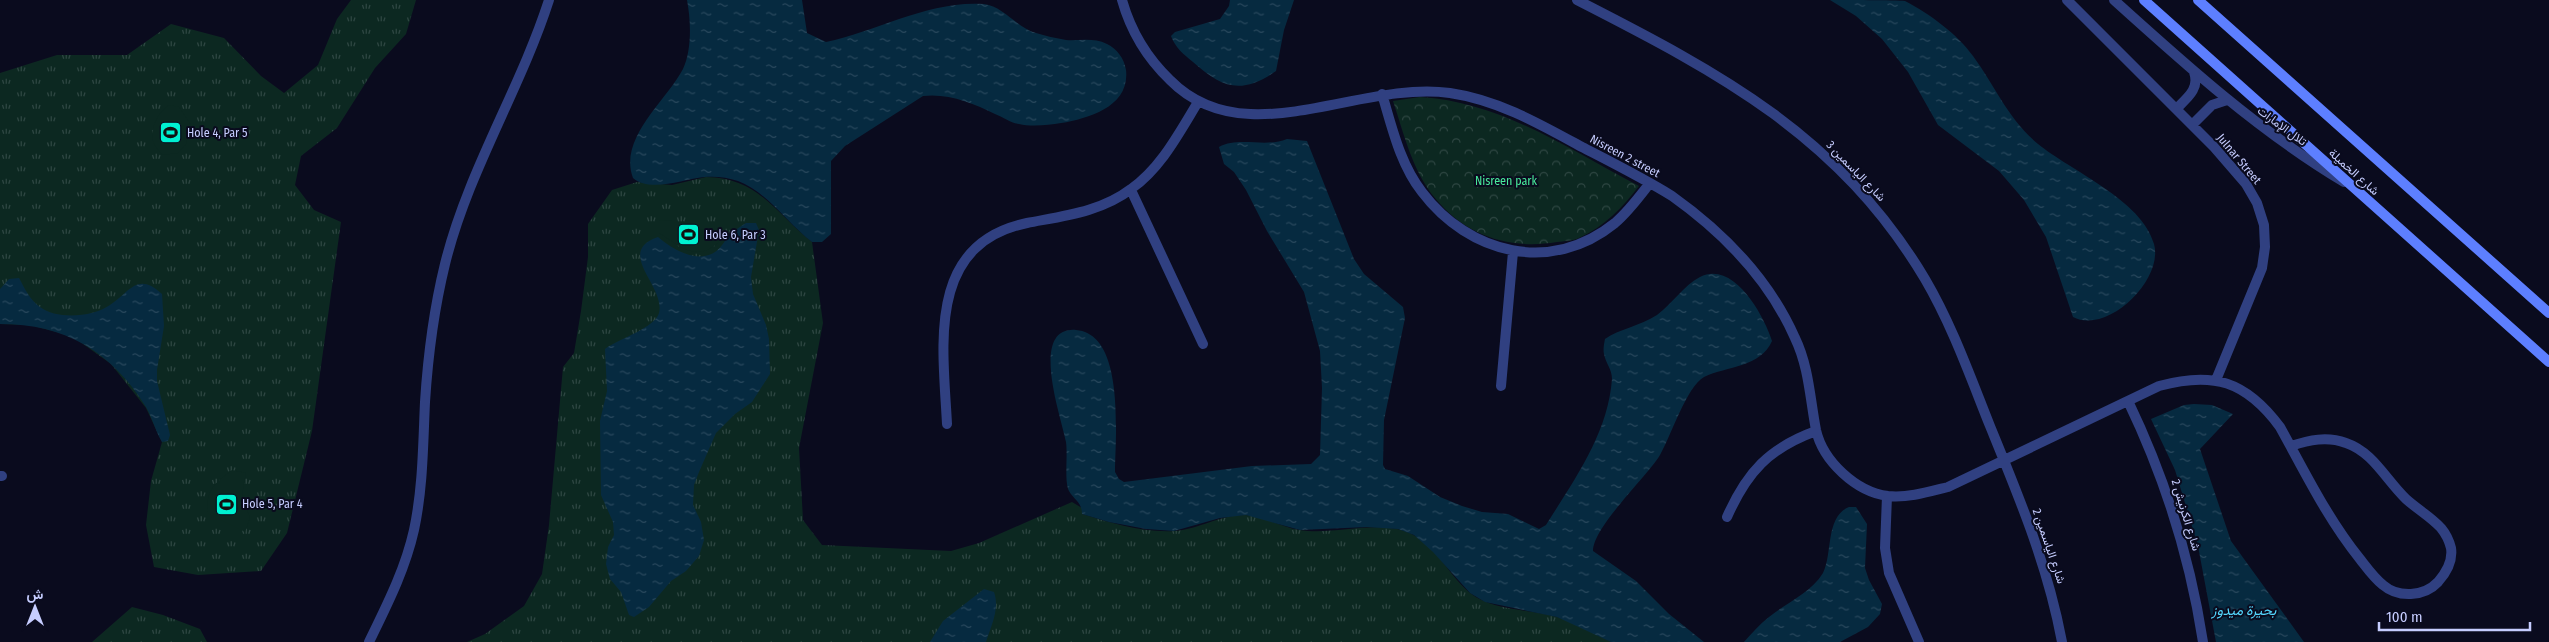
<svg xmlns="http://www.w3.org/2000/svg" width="2549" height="642" font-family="'Fira Sans Condensed',Vazirmatn,sans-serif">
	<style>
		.grass { fill: url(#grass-tufts) }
		.park { fill: url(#park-crowns) }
		.garden { fill: #0c2821 }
		.water { fill: url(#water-ripples) }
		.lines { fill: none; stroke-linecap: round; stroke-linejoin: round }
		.street { stroke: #304081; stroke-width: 10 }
		.secondary { stroke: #5d7fff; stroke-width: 10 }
		.labels { text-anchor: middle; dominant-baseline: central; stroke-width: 4; stroke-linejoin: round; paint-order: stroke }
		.street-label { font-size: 12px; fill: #c6cdff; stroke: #0a0b1e }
		.poi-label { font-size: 12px; fill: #c6cdff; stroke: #0a0b1e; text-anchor: start }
		.park-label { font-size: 12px; fill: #48ea9c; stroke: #0a0b1e }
		.water-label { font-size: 14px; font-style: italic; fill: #54d8ff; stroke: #0a0b1e }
	</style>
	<defs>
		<pattern id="grass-tufts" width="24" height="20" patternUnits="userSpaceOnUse" patternTransform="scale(1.25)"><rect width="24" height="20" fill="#0c2821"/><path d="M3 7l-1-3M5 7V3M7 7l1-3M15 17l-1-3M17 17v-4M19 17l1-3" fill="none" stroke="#2e4642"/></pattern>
		<pattern id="park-crowns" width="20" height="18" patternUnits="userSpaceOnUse" patternTransform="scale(1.25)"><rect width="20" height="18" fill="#0c2821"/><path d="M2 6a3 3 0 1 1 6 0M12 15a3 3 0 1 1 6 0" fill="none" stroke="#2e4642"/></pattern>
		<pattern id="water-ripples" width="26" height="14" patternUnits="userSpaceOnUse" patternTransform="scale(1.25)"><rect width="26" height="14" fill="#062a40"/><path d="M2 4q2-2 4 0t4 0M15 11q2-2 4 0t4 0" fill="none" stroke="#29485d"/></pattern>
	</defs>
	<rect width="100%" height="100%" fill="#0a0b1e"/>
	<path class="grass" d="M351 0H416L406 34 375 68 337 128 301 156 295 185 314 210 341 222 312 431 287 533 261 571 198 575 154 567 146 525 151 481 162 442 146 408 111 364 72 336 30 325 0 324V73L57 55H127L171 24 224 38 261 76 284 93 318 65 337 19Z
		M706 177C759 178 774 212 812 242L823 323 799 448 803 520 822 545 951 551 979 543 1072 502 1082 508V514C1111 523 1144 533 1175 531 1199 529 1220 515 1245 515 1260 515 1282 527 1299 530 1331 535 1365 523 1397 529 1431 535 1446 573 1470 593 1492 611 1530 609 1557 617 1575 622 1594 633 1611 642H467L485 634 524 606 542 574 549 525 563 367 574 353 581 311 588 257V224L612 190 637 182 672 185Z
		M132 607 163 615 200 629 207 642H92Z"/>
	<path class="park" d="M1420 97C1502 102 1568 149 1639 186 1622 208 1605 226 1579 238 1573 241 1564 241 1557 242 1510 250 1466 236 1435 198 1412 170 1404 134 1393 101Z"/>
	<path class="garden" d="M169 105 179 107 191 125 186 144 178 153 162 155C160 151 154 146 153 141 150 127 158 113 169 105Z
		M664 220 672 221 688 229 710 230 719 242C696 263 680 246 659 233V221Z
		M232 470 246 473 242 495 250 518 245 532 207 513C207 489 213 485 232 470Z"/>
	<path class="water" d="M687 0H802L807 33 826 42C877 31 930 0 984 4 1003 6 1017 28 1036 33 1045 36 1056 38 1066 40 1079 41 1093 37 1107 44 1117 49 1124 58 1126 70 1130 106 1090 118 1061 123 1048 125 1032 127 1019 124 1011 123 1003 117 995 114 973 103 948 93 923 96L845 146 831 161V234L822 242H812C788 224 766 191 738 181 727 177 715 176 704 177 684 179 650 193 633 178 618 138 667 100 683 69 692 50 691 21 687 0Z
		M1230 0H1294L1284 30 1276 71C1241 95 1222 88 1193 62 1183 54 1175 47 1171 36L1175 32 1220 19 1229 6Z
		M1830 0C1844 0 1895 0 1905 1 1930 14 1957 34 1973 56 1995 86 2008 119 2038 144 2071 171 2142 200 2154 244 2164 280 2107 335 2073 317L2046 237 2024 200 1999 171 1938 125 1908 72 1882 39 1856 16Z
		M1287 139 1307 141 1354 259 1364 274 1403 307 1405 318 1384 420 1383 465 1385 469 1408 476 1440 497 1462 506 1482 512 1508 514 1539 529 1546 525C1574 480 1608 434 1612 379 1612 369 1606 364 1604 354 1603 350 1604 344 1605 339 1619 329 1640 326 1657 315 1672 304 1684 285 1700 277 1734 260 1764 316 1772 341 1761 367 1727 366 1704 377 1687 386 1671 436 1660 455 1645 479 1593 527 1593 551L1636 581 1669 614 1704 642H1611L1557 617 1485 602 1470 593 1433 552 1414 535 1398 529 1367 527 1300 530 1246 515 1220 518 1174 531 1146 529 1109 522 1082 514C1082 502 1074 500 1069 491 1064 481 1068 455 1066 442 1062 419 1028 326 1076 330 1126 334 1115 439 1115 472L1119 479 1124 482 1252 466 1311 464 1320 455 1322 388 1320 351 1304 292 1267 231 1246 190 1234 172 1224 164 1219 147C1239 136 1265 148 1287 139Z
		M746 223H756L759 230 751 277 753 294 766 325 769 339 770 374 752 402 735 414 716 433 699 472 694 485 693 505 701 522 704 540 699 556 686 571 671 581 649 607 634 617 629 615 621 592 610 579 606 564 608 547 614 535 613 522 601 495 600 421 607 391 605 349C618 339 655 328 659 313 666 286 614 252 658 237 672 249 697 264 715 252 720 249 724 242 728 237 733 231 740 227 746 223Z
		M19 278C25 289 30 300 40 307 57 320 93 317 110 305 130 292 137 271 162 294L164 326 157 370V381L170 435 168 441 162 442C155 430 152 417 146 407 111 351 65 324 0 324V289L9 279Z
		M2194 404 2212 405 2233 414 2200 449 2231 541 2304 642H2216L2198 546 2175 470 2151 419 2184 405Z
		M1849 507H1856L1867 524 1865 568 1869 580 1882 604 1880 614 1868 627 1840 642H1744C1752 633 1760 624 1769 617 1786 603 1811 593 1823 573 1833 553 1825 517 1849 507Z
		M984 589 994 592C1000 609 991 626 986 642H930L943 621Z"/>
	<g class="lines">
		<path class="street" d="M1122 0C1131 32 1146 57 1170 80 1245 156 1358 80 1450 93 1498 100 1540 124 1582 147 1613 163 1643 178 1672 196 1724 233 1769 279 1795 338 1809 367 1810 399 1816 430 1823 461 1856 492 1888 496 1908 498 1928 492 1948 487L2159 386C2213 371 2246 381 2280 427 2305 472 2327 518 2360 559 2367 568 2374 578 2383 585 2398 598 2424 597 2438 582 2446 573 2453 561 2451 548 2449 540 2446 534 2441 528 2431 517 2417 509 2406 499 2386 480 2373 452 2346 443 2327 436 2309 440 2291 446
			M1577 0C1720 73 1840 136 1925 279 1952 325 1970 376 1990 426 2019 497 2048 566 2062 642
			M2067 0 2214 147 2246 184 2257 203 2264 225 2265 247 2262 268 2216 380
			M2114 0C2187 66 2259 131 2344 182
			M1382 94C1392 127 1400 164 1422 192 1469 254 1551 275 1615 223 1629 211 1639 197 1650 183
			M2176 109C2187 98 2200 89 2194 72
			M2192 125 2212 105 2227 100
			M1131 190 1203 344
			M1501 386 1513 252
			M2128 401C2165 478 2190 557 2203 642
			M947 424C943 346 926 244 1027 223 1063 216 1101 212 1131 189 1161 168 1179 133 1198 102
			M0 476H2
			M1887 496 1885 548 1889 573 1919 642
			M1727 517C1747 472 1769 448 1816 431
			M369 642C387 605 405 570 414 530 423 488 423 445 425 402 428 355 434 309 445 264 468 171 520 90 549 0"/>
		<path class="secondary" d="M2144 0 2549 362
			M2198 0 2549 313"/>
	</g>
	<defs>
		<symbol id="stadium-square" viewBox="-11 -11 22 22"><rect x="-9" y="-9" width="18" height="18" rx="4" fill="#00f1d1" stroke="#0a0b1e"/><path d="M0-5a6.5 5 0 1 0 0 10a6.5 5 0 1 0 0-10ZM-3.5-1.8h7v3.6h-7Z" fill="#111"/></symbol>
	</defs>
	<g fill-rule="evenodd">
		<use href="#stadium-square" x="158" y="120" width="25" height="25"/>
		<use href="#stadium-square" x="676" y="222" width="25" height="25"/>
		<use href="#stadium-square" x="214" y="492" width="25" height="25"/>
	</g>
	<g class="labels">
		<g class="street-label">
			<text transform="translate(2282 126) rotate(36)">تلال الإمارات</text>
			<text transform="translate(1625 156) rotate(28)">Nisreen 2 street</text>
			<text transform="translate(2239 159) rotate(50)">Julnar Street</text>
			<text transform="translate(1856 171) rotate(46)">شارع الياسمين 3</text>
			<text transform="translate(2354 172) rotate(42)">شارع الخميلة</text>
			<text transform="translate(2186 515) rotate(73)">شارع الكرنيش 2</text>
			<text transform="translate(2049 546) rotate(71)">شارع الياسمين 2</text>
		</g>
		<g class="poi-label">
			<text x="187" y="133">Hole 4, Par 5</text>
			<text x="705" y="235">Hole 6, Par 3</text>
			<text x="242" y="504">Hole 5, Par 4</text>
		</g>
		<g class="park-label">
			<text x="1506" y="181">Nisreen park</text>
		</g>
		<g class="water-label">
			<text x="2244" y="610">بحيرة ميدوز</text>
		</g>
	</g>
	<g transform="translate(35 607)" stroke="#0a0b1e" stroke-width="4" paint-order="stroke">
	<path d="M0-4L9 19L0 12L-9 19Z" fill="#c6cdff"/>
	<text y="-8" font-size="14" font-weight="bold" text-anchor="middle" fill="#c6cdff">ش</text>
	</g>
	<path d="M2379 622v8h151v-8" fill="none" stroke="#c6cdff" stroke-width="2.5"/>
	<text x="2386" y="622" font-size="15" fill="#c6cdff" stroke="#0a0b1e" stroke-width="4" paint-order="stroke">100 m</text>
</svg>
